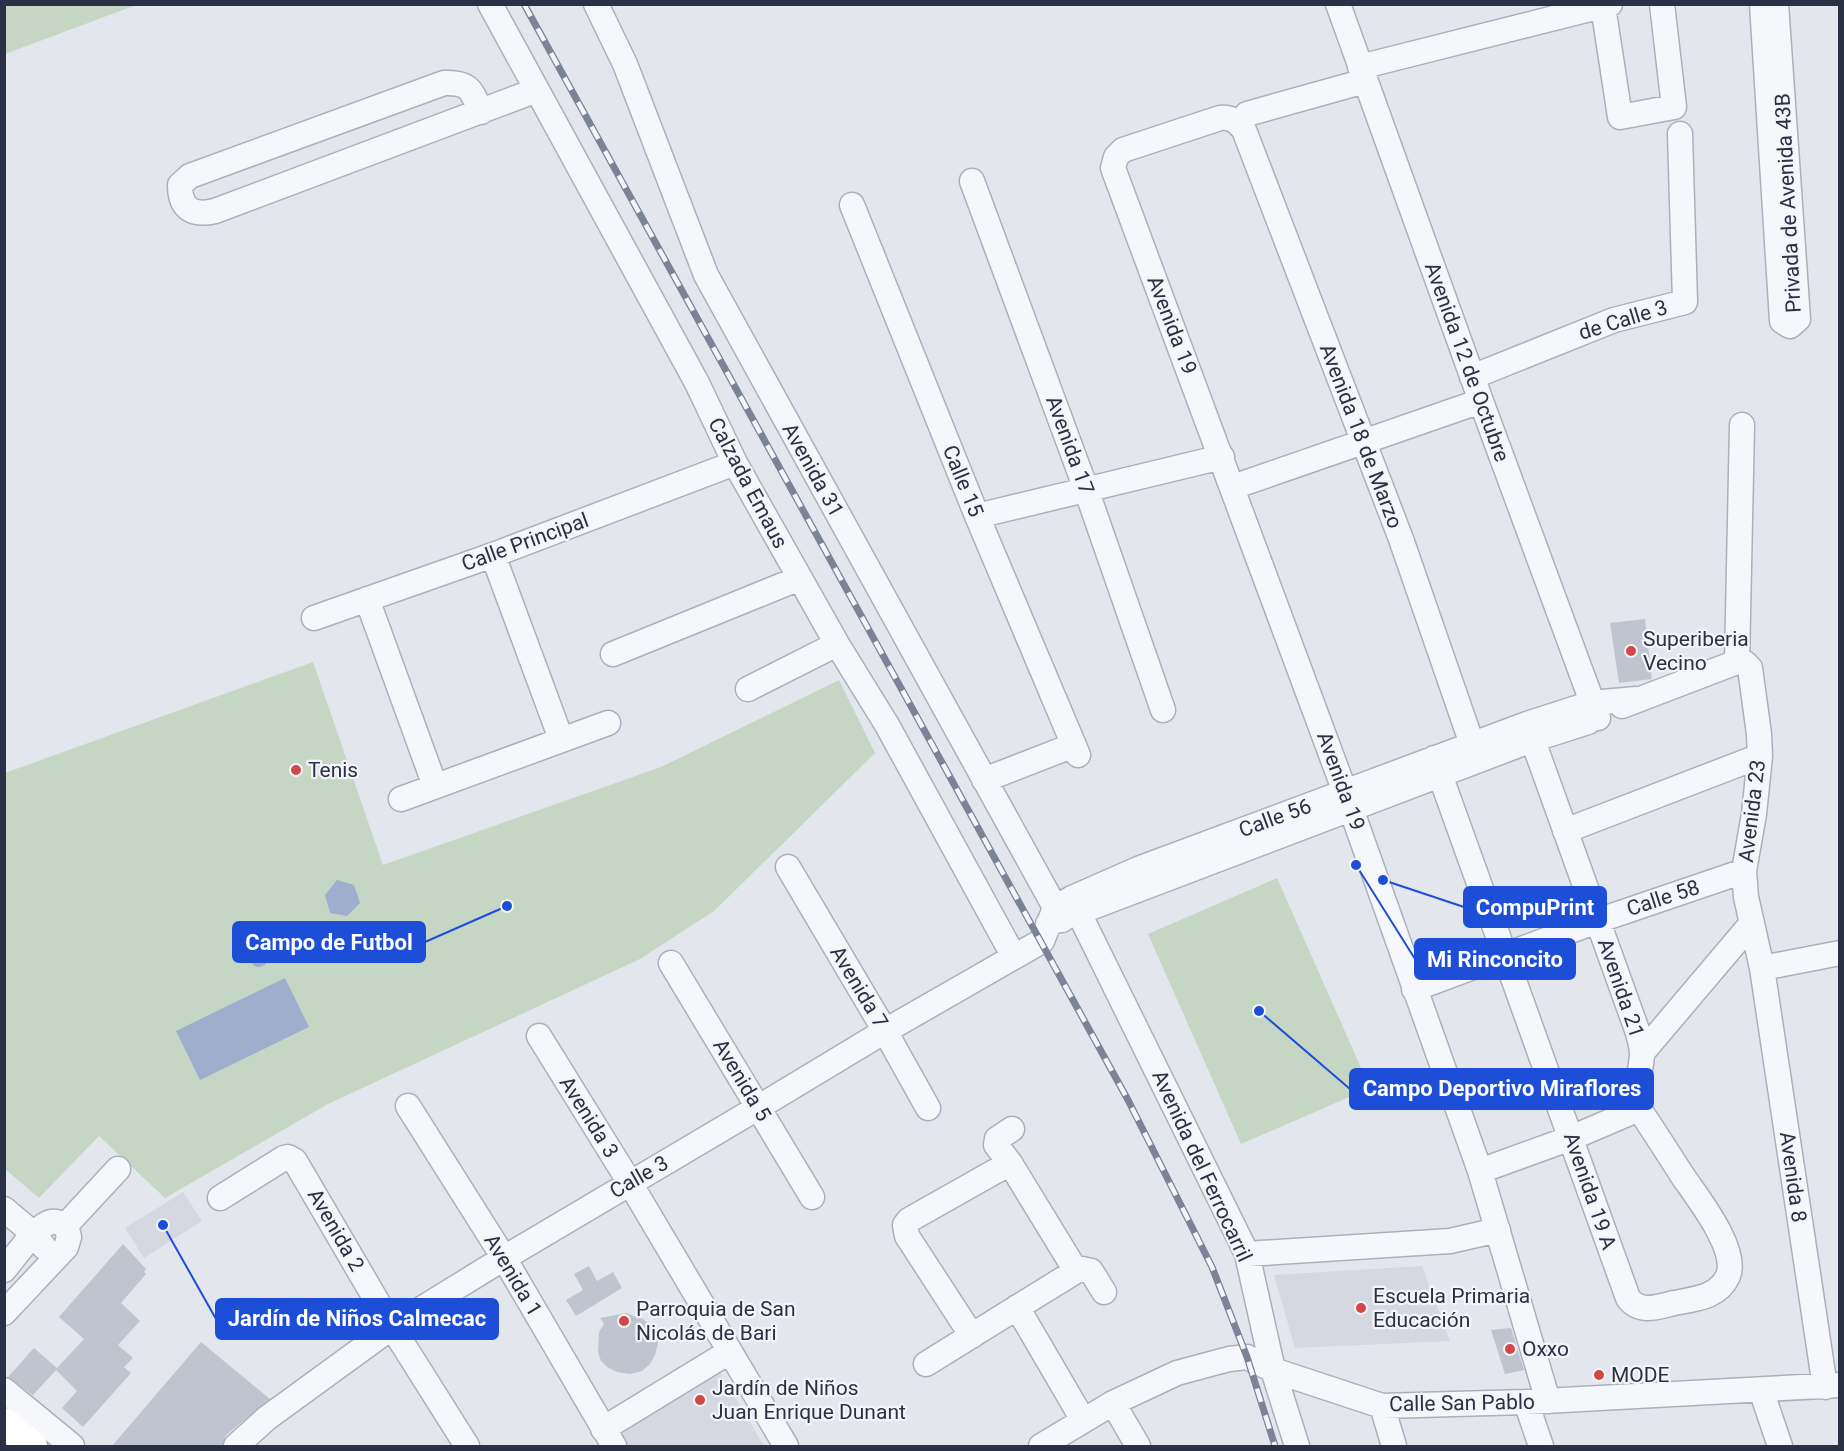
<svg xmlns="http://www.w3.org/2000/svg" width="1844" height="1451" font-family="Roboto,sans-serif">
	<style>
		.built { fill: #d5d8e1 }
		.green { fill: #c6d6c4 }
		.water { fill: #9eaecc }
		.building { fill: #c0c4cf }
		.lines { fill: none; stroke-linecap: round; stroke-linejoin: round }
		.minor-casing { stroke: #acb0ba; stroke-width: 27 }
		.major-casing { stroke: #a2a8b8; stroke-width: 33 }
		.minor { stroke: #f6f7fa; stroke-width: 24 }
		.major { stroke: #fff; stroke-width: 30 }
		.rail-casing { stroke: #7c8396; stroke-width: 7 }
		.rail { stroke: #f3f5f9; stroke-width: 4.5; stroke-dasharray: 14; stroke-linecap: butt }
		.poi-dot { fill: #d1484a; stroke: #f3f5f9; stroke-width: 2 }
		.labels { text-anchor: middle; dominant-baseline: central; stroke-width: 4.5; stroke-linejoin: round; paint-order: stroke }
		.street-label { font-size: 21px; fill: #2b3144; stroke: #f3f5f9 }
		.poi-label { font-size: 21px; fill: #2b3144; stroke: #f3f5f9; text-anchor: start }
		.leader { fill: none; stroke: #1d4ed8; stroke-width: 2 }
		.callout-dot { fill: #1d4ed8; stroke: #f3f5f9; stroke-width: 2 }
		.callout { fill: #1d4ed8; stroke: #1d4ed8; stroke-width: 2 }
		.callout-label { font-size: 22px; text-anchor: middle; font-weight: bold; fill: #fff }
	</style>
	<rect width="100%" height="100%" fill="#e3e6ec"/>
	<path class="built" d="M183 1192 202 1221 144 1258 125 1228Z
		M1422 1266 1450 1341 1295 1348 1274 1275Z
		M718 1369 764 1446H619L610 1432Z"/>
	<path class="green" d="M5 4H136V5L5 54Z
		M313 662 383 865 661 767 839 680 875 753 714 911 640 959 328 1104 165 1198 99 1136 39 1198 5 1169V773Z
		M1277 878 1370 1088 1241 1144 1148 934Z"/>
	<path class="water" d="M337 880 354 885 360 903 347 916 330 913 325 895Z
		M250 958a9 9 0 1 1 18 0a9 9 0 1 1-18 0Z
		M285 978 309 1027 200 1080 176 1031Z"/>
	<path class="building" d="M1645 619 1652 679 1619 683 1610 623Z
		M123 1244 146 1269 144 1272 146 1274 121 1303 140 1321 118 1345 133 1358 124 1367 131 1373 83 1427 62 1408 77 1391 56 1370 33 1395 8 1377 34 1348 57 1368 84 1339 59 1317Z
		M589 1266 597 1281 613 1272 622 1288 576 1316 566 1300 583 1290 574 1274Z
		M626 1313 643 1319 651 1326 656 1333 658 1344 655 1355 650 1364 642 1371 630 1374 617 1372 607 1367 601 1361 598 1352 599 1332 604 1324 600 1318Z
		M1511 1328 1524 1370 1505 1374 1491 1330Z
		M201 1342 270 1399 226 1435 222 1446H112Z"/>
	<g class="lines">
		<defs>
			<path id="minor" d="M490 4 697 383 735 463 837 644 887 725 1014 957
				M596 4 625 64 706 275 1062 920
				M1338 4 1481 401 1598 718
				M1762 4 1782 321 1790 326 1798 319 1776 4
				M1603 6 1620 117 1674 107 1662 4
				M1360 67 1610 4
				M481 112C471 90 470 82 444 83L190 176 180 185C180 210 194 216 215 211L537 90
				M1247 114 1365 81
				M972 181 1086 489 1163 710
				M852 205 977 516 1078 755
				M1472 377 1614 320 1685 302 1680 134
				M1233 487 1481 401
				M977 516 1222 457
				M493 555 561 739
				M367 599 435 786
				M314 618 493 555 735 463
				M613 654 800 578
				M1737 662 1745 663 1750 668 1759 734 1760 756 1754 814 1744 871 1746 897 1762 968 1825 1387
				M1737 662 1742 425
				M748 689 837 644
				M1622 706 1737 662
				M1472 744 1401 539 1244 130C1237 121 1231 117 1220 118L1123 150 1116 157 1113 168 1345 792 1480 1171 1548 1401
				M1434 758 1628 1298C1640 1314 1657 1307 1674 1303 1694 1299 1718 1298 1728 1276 1739 1249 1696 1196 1682 1175 1668 1153 1654 1131 1639 1109 1632 1089 1642 1073 1642 1053 1642 1046 1639 1037 1637 1030L1527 724
				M984 780 1074 745
				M401 799 608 723
				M1565 831 1760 756
				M788 867 885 1031 928 1108
				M1072 899 1247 1254 1273 1370 1297 1446
				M1048 924 1532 740 1588 722
				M671 963 812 1197
				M1762 968 1840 953
				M1414 989 1597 921 1744 871
				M539 1036 630 1183 786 1446
				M1642 1053 1752 923
				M408 1106 504 1258 614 1446
				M1012 1129 997 1139 996 1145 1010 1163 1076 1271
				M1480 1171 1571 1138 1639 1109
				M220 1198 284 1158 288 1157 295 1161 392 1327 467 1446
				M4 1209 35 1235 44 1247
				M66 1225 118 1169
				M1247 1254 1450 1241 1498 1230
				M4 1270C16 1256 32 1231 48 1223 53 1220 60 1223 66 1225L69 1237 66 1247 4 1313
				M1017 1307 1083 1420
				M972 1336 907 1236 905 1225 909 1220 1010 1163
				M926 1364 1076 1271 1082 1269 1091 1271 1104 1292
				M4 1390 72 1446
				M1761 1390 1780 1446
				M1526 1402 1541 1446
				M1113 1403 1138 1446
				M1382 1406 1394 1446
				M603 1429 729 1352
				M236 1446 267 1418 392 1327 504 1258 759 1107 885 1031 1042 941 1055 908 1072 898 1138 869 1527 724 1592 703 1636 699
				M1041 1446 1113 1403 1177 1373 1229 1359 1247 1357 1273 1370 1382 1406 1526 1402 1840 1385"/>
			<path id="major" d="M4 1423 32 1446"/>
		</defs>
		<use href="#minor" class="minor-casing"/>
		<use href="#major" class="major-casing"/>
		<use href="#minor" class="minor"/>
		<use href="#major" class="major"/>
		<defs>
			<path id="rail" d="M524 4 1128 1100 1212 1267 1247 1357 1275 1446"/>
		</defs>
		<use href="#rail" class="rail-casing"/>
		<use href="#rail" class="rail"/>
	</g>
	<g class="poi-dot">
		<circle cx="1631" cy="651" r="6"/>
		<circle cx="296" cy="770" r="6"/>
		<circle cx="1361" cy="1308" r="6"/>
		<circle cx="624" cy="1321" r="6"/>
		<circle cx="1510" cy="1349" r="6"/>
		<circle cx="1599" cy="1375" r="6"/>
		<circle cx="700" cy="1400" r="6"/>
	</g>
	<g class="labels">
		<g class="street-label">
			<text transform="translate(1788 203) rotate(-93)">Privada de Avenida 43B</text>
			<text transform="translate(1623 320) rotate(-17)">de Calle 3</text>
			<text transform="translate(1172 325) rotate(69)">Avenida 19</text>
			<text transform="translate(1467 362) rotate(70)">Avenida 12 de Octubre</text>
			<text transform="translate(1361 436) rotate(69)">Avenida 18 de Marzo</text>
			<text transform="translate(1070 445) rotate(70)">Avenida 17</text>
			<text transform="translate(813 470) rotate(61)">Avenida 31</text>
			<text transform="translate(963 481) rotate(68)">Calle 15</text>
			<text transform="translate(748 483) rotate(62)">Calzada Emaus</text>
			<text transform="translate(525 542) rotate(-20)">Calle Principal</text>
			<text transform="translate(1341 781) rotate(70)">Avenida 19</text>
			<text transform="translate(1752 811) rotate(-83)">Avenida 23</text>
			<text transform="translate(1275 818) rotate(-20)">Calle 56</text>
			<text transform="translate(1663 898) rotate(-18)">Calle 58</text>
			<text transform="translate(859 987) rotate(59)">Avenida 7</text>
			<text transform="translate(1621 988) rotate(71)">Avenida 21</text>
			<text transform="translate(742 1080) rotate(59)">Avenida 5</text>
			<text transform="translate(589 1117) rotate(58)">Avenida 3</text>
			<text transform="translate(1202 1166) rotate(65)">Avenida del Ferrocarril</text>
			<text transform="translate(639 1177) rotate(-30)">Calle 3</text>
			<text transform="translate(1793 1177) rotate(82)">Avenida 8</text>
			<text transform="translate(1590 1191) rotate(71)">Avenida 19 A</text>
			<text transform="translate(336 1230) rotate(60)">Avenida 2</text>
			<text transform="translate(513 1275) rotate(59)">Avenida 1</text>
			<text transform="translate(1462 1403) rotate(-1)">Calle San Pablo</text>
		</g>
		<g class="poi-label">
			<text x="1643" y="639">Superiberia<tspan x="1643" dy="24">Vecino</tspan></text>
			<text x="308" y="770">Tenis</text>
			<text x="1373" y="1296">Escuela Primaria<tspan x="1373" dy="24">Educación</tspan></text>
			<text x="636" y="1309">Parroquia de San<tspan x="636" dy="24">Nicolás de Bari</tspan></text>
			<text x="1522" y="1349">Oxxo</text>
			<text x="1611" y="1375">MODE</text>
			<text x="712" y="1388">Jardín de Niños<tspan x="712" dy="24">Juan Enrique Dunant</tspan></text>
		</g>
	</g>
	<path class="leader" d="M1383 880L1464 907M507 906L425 942M1356 865L1415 959M1259 1011L1350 1089M163 1225L216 1319"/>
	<g class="callout-dot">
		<circle cx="1383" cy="880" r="6"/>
		<circle cx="507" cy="906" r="6"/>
		<circle cx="1356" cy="865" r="6"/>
		<circle cx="1259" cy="1011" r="6"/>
		<circle cx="163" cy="1225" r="6"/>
	</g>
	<g class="callout">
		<rect x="1464" y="887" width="142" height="40" rx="6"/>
		<rect x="233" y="922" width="192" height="40" rx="6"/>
		<rect x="1415" y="939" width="160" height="40" rx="6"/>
		<rect x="1350" y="1069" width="303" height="40" rx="6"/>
		<rect x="216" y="1299" width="282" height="40" rx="6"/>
	</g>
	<g class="callout-label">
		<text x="1535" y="915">CompuPrint</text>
		<text x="329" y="950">Campo de Futbol</text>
		<text x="1495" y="967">Mi Rinconcito</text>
		<text x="1502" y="1096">Campo Deportivo Miraflores</text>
		<text x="357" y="1326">Jardín de Niños Calmecac</text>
	</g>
	<rect width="1844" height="1451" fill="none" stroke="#2b3144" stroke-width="12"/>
</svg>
